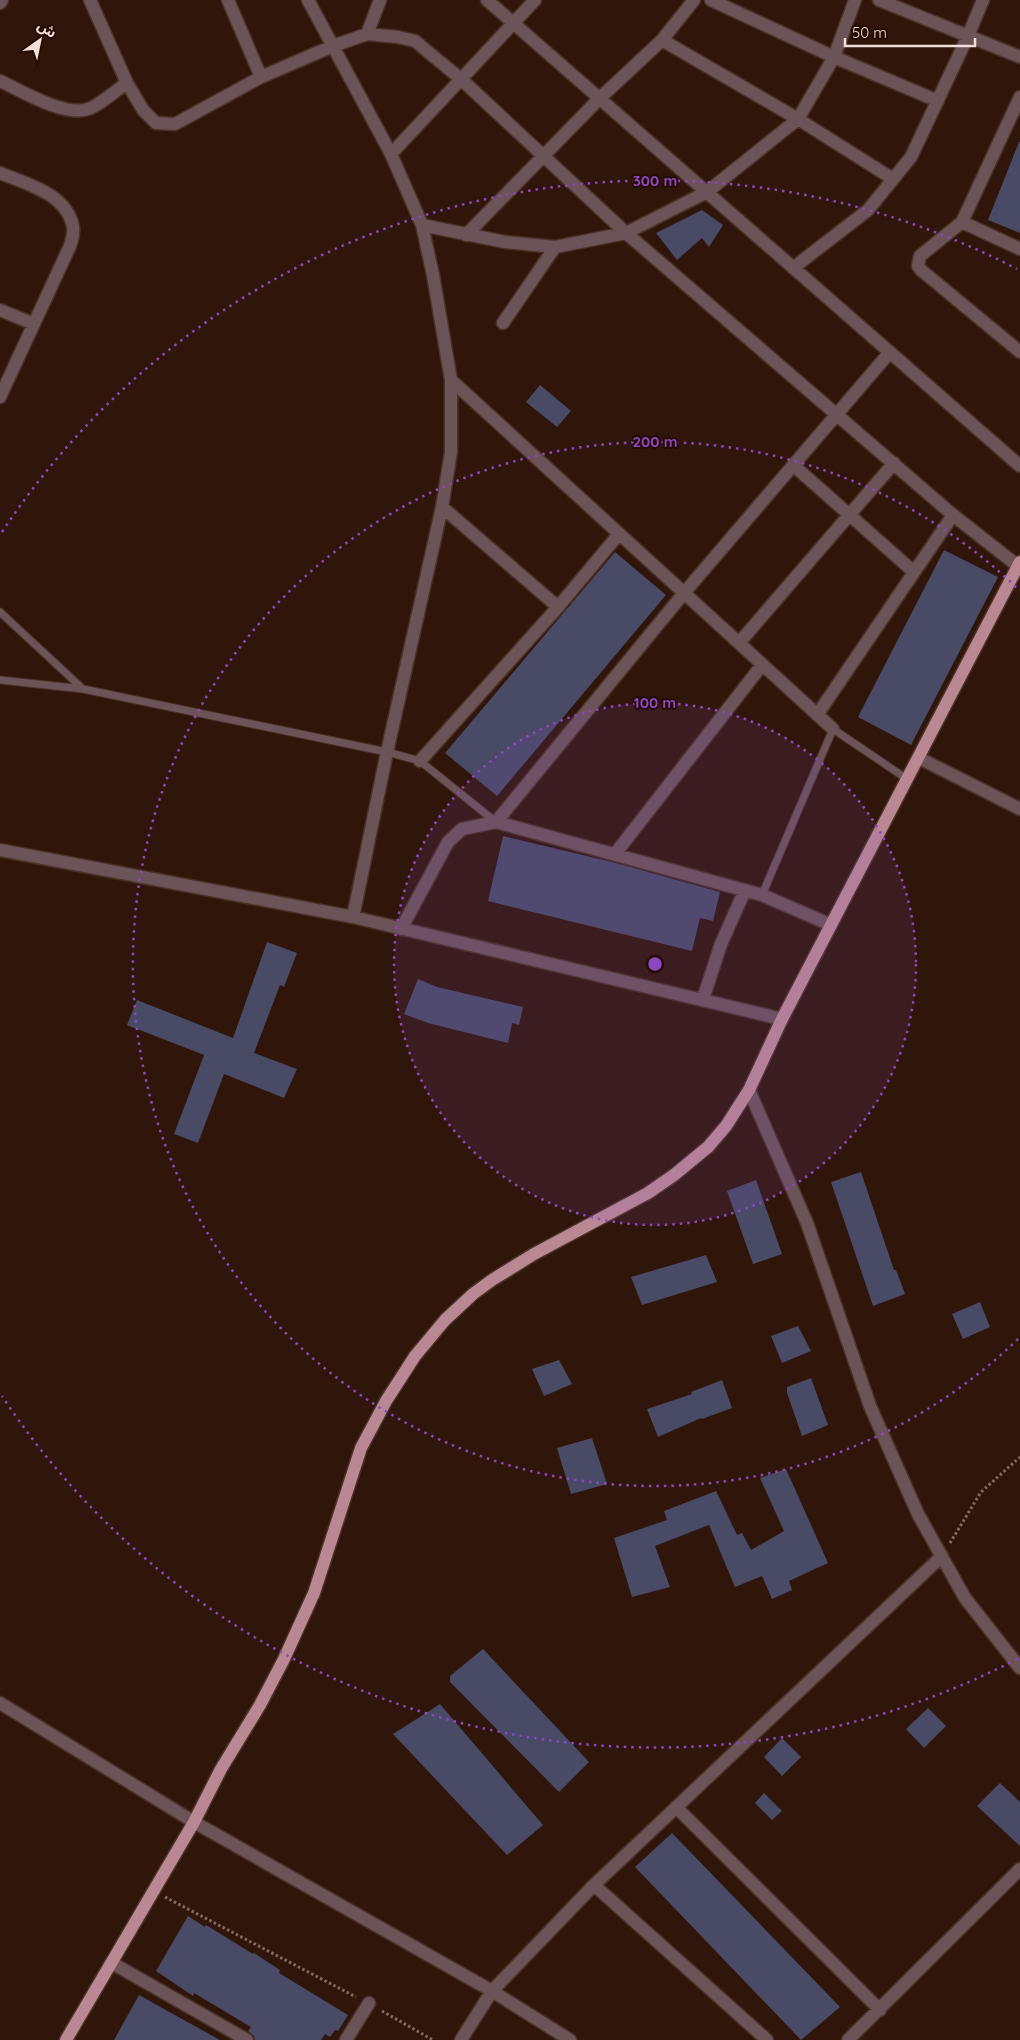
<svg xmlns="http://www.w3.org/2000/svg" width="1020" height="2040" font-family="Quicksand,'Noto Sans Arabic',sans-serif">
	<style>
		.building { fill: #484a66 }
		.lines { fill: none; stroke-linecap: round; stroke-linejoin: round }
		.lane-casing { stroke: #4b3227; stroke-width: 9 }
		.street-casing { stroke: #4b3227; stroke-width: 15 }
		.primary-casing { stroke: #4b3227; stroke-width: 15 }
		.path { stroke: #826b61; stroke-width: 3; stroke-dasharray: 2.5 2.5; stroke-linecap: butt }
		.lane { stroke: #6c5358; stroke-width: 7 }
		.street { stroke: #6c5358; stroke-width: 12 }
		.primary { stroke: #ba8893; stroke-width: 12 }
		.ring { fill: none; stroke: #8d47c3; stroke-width: 2.5; stroke-dasharray: 2.5 5 }
		.centre { fill: #8d47c3; stroke: #250c03; stroke-width: 2.5 }
		.ring-label { font-size: 15px; text-anchor: middle; font-weight: bold; fill: #8d47c3; stroke: #250c03; stroke-width: 4; stroke-linejoin: round; paint-order: stroke }
	</style>
	<rect width="100%" height="100%" fill="#30160a"/>
	<path class="building" d="M1019 142H1020V233L988 220Z
		M702 210 723 225 709 247 702 238 677 260 656 233Z
		M540 385 571 411 557 427 526 402Z
		M944 550 998 577 911 745 858 717Z
		M615 552 666 595 497 796 445 753Z
		M503 836 612 862 720 892 713 921 700 918 692 951 488 901Z
		M267 942 297 953 284 987 280 985 254 1053 297 1069 284 1098 224 1074 198 1143 174 1134 204 1055 127 1025 137 1000 233 1038Z
		M418 979 437 987 523 1007 519 1025 512 1023 508 1043 428 1023 404 1014Z
		M861 1172 894 1270H896L905 1294 873 1306 831 1182Z
		M756 1180 782 1254 753 1264 727 1191Z
		M706 1255 717 1282 642 1305 631 1277Z
		M980 1302 990 1327 963 1339 952 1314Z
		M798 1326 811 1351 782 1363 771 1336Z
		M559 1360 572 1384 544 1396 532 1369Z
		M811 1378 828 1425 802 1436 787 1393V1387Z
		M722 1380 732 1408 702 1419 701 1418 658 1437 647 1409 692 1394 691 1392Z
		M592 1438 607 1484 571 1494 557 1448Z
		M786 1469 828 1563 789 1581 792 1590 772 1599 762 1576 735 1587 709 1525 655 1546 670 1587 632 1597 614 1538 667 1520 664 1511 716 1491 737 1535 742 1533 751 1550 784 1531 760 1478Z
		M483 1649 589 1762 559 1792 450 1682V1676Z
		M440 1704 543 1825 507 1855 393 1734Z
		M928 1708 946 1726 924 1748 906 1729Z
		M782 1738 801 1757 782 1776 764 1757Z
		M1000 1783 1020 1802V1846L977 1806Z
		M764 1793 782 1811 772 1820 755 1803Z
		M672 1833 840 2007 801 2040 635 1867Z
		M188 1916 205 1927 206 1925 253 1954 254 1953 280 1970 279 1973 348 2015 338 2031 335 2030 330 2037 325 2034 321 2040H255L254 2036 248 2031 251 2027 194 1993 193 1996 156 1971Z
		M139 1995 173 2014 220 2040H114Z"/>
	<g class="lines">
		<defs>
			<path id="lane" d="M0 612 83 689
				M0 680 83 689 387 752 420 761 496 822
				M762 895 833 729 907 779"/>
			<path id="street" d="M90 0 127 83 143 110 156 123 175 124 261 77 333 46 367 34 398 37 415 41 462 80 626 233 953 515 1018 566
				M228 0 261 77
				M308 0 391 154 422 225 433 275 451 380V452L442 507 387 752 353 917
				M487 0 1020 466
				M711 0 834 57 938 101
				M879 0 1020 57
				M0 3 2 0
				M367 34 380 0
				M662 40 798 119 893 179
				M0 81C22 91 64 117 88 109 99 106 116 90 127 83
				M1020 97 962 222 920 256 918 266 921 270 1020 352
				M391 154 535 0
				M0 173C27 184 67 194 73 227 74 233 72 240 70 246L0 397
				M962 222 1020 249
				M422 225 505 242 555 247 626 233 707 192 798 119 834 57 855 0
				M466 235 600 98 662 40 694 0
				M793 268 868 210 911 157 968 36 983 0
				M0 310 34 324
				M503 323 555 247
				M451 380 833 729
				M793 465 914 572
				M558 607 619 534
				M739 643 894 463
				M817 715 953 515
				M919 758 1020 809
				M420 761 558 607 442 507
				M496 822 684 593 890 352
				M0 850 353 917 782 1019
				M615 854 762 665
				M401 929 448 842 462 829 496 822 762 895 831 925
				M703 999 721 944 745 890
				M749 1090 807 1223 870 1406 918 1514 965 1598 1020 1668
				M0 1703 194 1822 492 1991 570 2040
				M676 1807 880 2010
				M594 1885 767 2040
				M112 1963 247 2040
				M346 2040 369 2003
				M461 2040 492 1991 594 1885 942 1556
				M848 2040 1020 1869"/>
			<path id="primary" d="M66 2040 194 1822 221 1769 260 1705 284 1659 314 1593 361 1448 386 1401 415 1356 445 1320 473 1294 492 1280 534 1254 648 1193 674 1175 708 1147 726 1126 749 1090 782 1019 1020 562"/>
		</defs>
		<use href="#lane" class="lane-casing"/>
		<use href="#street" class="street-casing"/>
		<use href="#primary" class="primary-casing"/>
		<path class="path" d="M950 1543 981 1492 1020 1457
			M165 1897 356 1997
			M382 2011 433 2040"/>
		<use href="#lane" class="lane"/>
		<use href="#street" class="street"/>
		<use href="#primary" class="primary"/>
	</g>
	<circle cx="655" cy="964" r="261" fill="#8d47c3" fill-opacity=".12"/>
	<g class="ring">
		<circle cx="655" cy="964" r="261"/>
		<path d="M1018 1339A522 522 0 1 1 1018 589"/>
		<path d="M1017 1659A783 783 0 0 1 2 1396M2 532A783 783 0 0 1 1017 269"/>
	</g>
	<circle cx="655" cy="964" r="8" class="centre"/>
	<g class="ring-label">
		<text x="655" y="186">300 m</text>
		<text x="655" y="447">200 m</text>
		<text x="655" y="708">100 m</text>
	</g>
	<g transform="translate(40 40) rotate(33)" stroke="#250c03" stroke-width="4" paint-order="stroke">
	<path d="M0-4L9 19L0 12L-9 19Z" fill="#f2dfd7"/>
	<text y="-8" font-size="14" font-weight="bold" text-anchor="middle" fill="#f2dfd7">ش</text>
	</g>
	<path d="M845 38v8h130v-8" fill="none" stroke="#f2dfd7" stroke-width="2.5"/>
	<text x="852" y="38" font-size="15" fill="#f2dfd7" stroke="#250c03" stroke-width="4" paint-order="stroke">50 m</text>
</svg>
